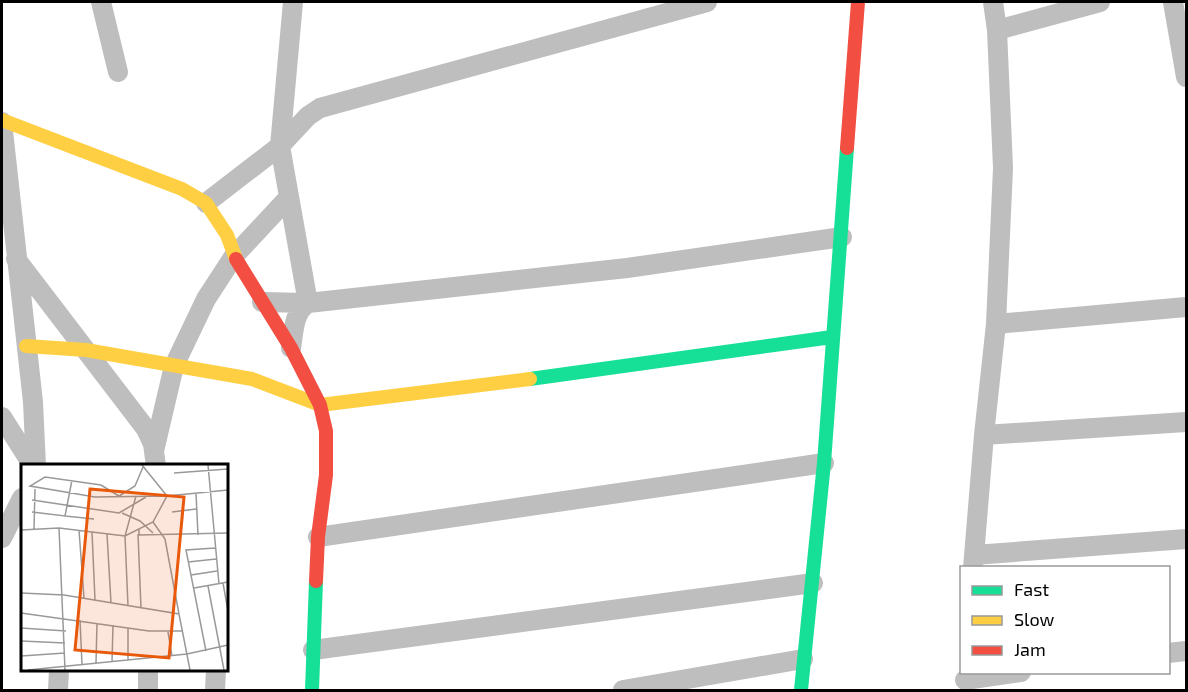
<svg xmlns="http://www.w3.org/2000/svg" width="1188" height="692" font-family="'Exo 2',sans-serif">
	<style>
		.lines { fill: none; stroke-linecap: round; stroke-linejoin: round }
		.street { stroke: #bebebe; stroke-width: 20 }
		.fast { stroke: #16e098; stroke-width: 14 }
		.slow { stroke: #ffcf43; stroke-width: 14 }
		.jam { stroke: #f24e42; stroke-width: 14 }
		.inset-road { fill: none; stroke: #999; stroke-width: 1.5 }
		.view { fill: #e8590c; fill-opacity: 0.15; stroke: #e8590c; stroke-width: 3 }
		.inset-edge { fill: none; stroke: #000; stroke-width: 3 }
	</style>
	<rect width="100%" height="100%" fill="#fff"/>
	<g class="lines">
		<path class="street" d="M101 2 118 72
			M1173 2 1186 77
			M997 30 1100 2
			M2 122 33 402 36 466
			M206 203 280 146 308 116 320 108 707 2
			M16 259 146 429 153 444 156 466
			M262 302 308 303 280 146 293 2
			M996 324 1186 307
			M291 348C294 331 293 313 308 303L627 268 842 237
			M2 417 33 466
			M984 435 1186 422
			M154 451 174 366 206 299 234 256 289 197
			M318 537 824 463
			M2 538 22 498
			M974 555 1186 539
			M973 568 984 435 996 324 1003 168 997 30 993 2
			M313 650 813 583
			M1168 653 1186 651
			M965 680 1021 672
			M58 690 59 670
			M148 690V670
			M215 690 216 670
			M623 690 803 659"/>
		<path class="fast" d="M530 379 832 337
			M312 690 316 581
			M801 690 824 463 847 148"/>
		<path class="slow" d="M2 120 182 189 206 203 227 235 236 259
			M26 346 86 350 252 379 320 405 530 379"/>
		<path class="jam" d="M847 148 858 2
			M236 259 291 348 320 405 326 431V475L318 537 316 581"/>
	</g>
	<g transform="translate(21 464)">
		<rect width="207" height="207" fill="#fff"/>
		<path class="inset-road" d="M121 1 146 32M187 1 198 120M122 3 114 22 98 32 80 21 24 13 9 22 74 33 146 32M153 9 207 5M175 29 177 71M11 36 98 49 125 33M11 48 44 52 51 16M151 48 175 45M101 49 119 57 132 69M44 52 73 55M132 58 144 75 158 150M38 64 44 206M13 65 14 25M118 65V71L207 69M0 66 38 64 104 72 132 58 146 32 207 26M58 66 63 134M71 68 74 136M86 70 90 139M117 70 120 144M167 98 195 95M170 111 196 107M202 119 207 147M187 122 203 206M173 124 207 118M0 129 43 131 158 150 169 206M107 142 104 72 115 32M0 149 128 167H162M59 156 61 201M0 164 45 167M107 164V196M147 168 151 192M0 177 44 179M185 187 165 86 194 84M0 192 44 189M91 198 92 161M75 199 76 159M7 206 166 190 207 181"/>
		<path class="view" d="M69 25 163 33 148 194 54 186Z"/>
		<rect width="207" height="207" class="inset-edge"/>
	</g>
	<rect width="1188" height="692" fill="none" stroke="#000000" stroke-width="6"/>
	<rect x="960" y="566" width="210" height="108" fill="#ffffff" stroke="#999999" stroke-width="1.5"/>
	<rect x="972" y="586" width="30" height="9" fill="#16e098" stroke="#999999" stroke-width="1.5"/>
	<text x="1014" y="596" font-size="18" fill="#000000">Fast</text>
	<rect x="972" y="616" width="30" height="9" fill="#ffcf43" stroke="#999999" stroke-width="1.5"/>
	<text x="1014" y="626" font-size="18" fill="#000000">Slow</text>
	<rect x="972" y="646" width="30" height="9" fill="#f24e42" stroke="#999999" stroke-width="1.5"/>
	<text x="1014" y="656" font-size="18" fill="#000000">Jam</text>
</svg>
